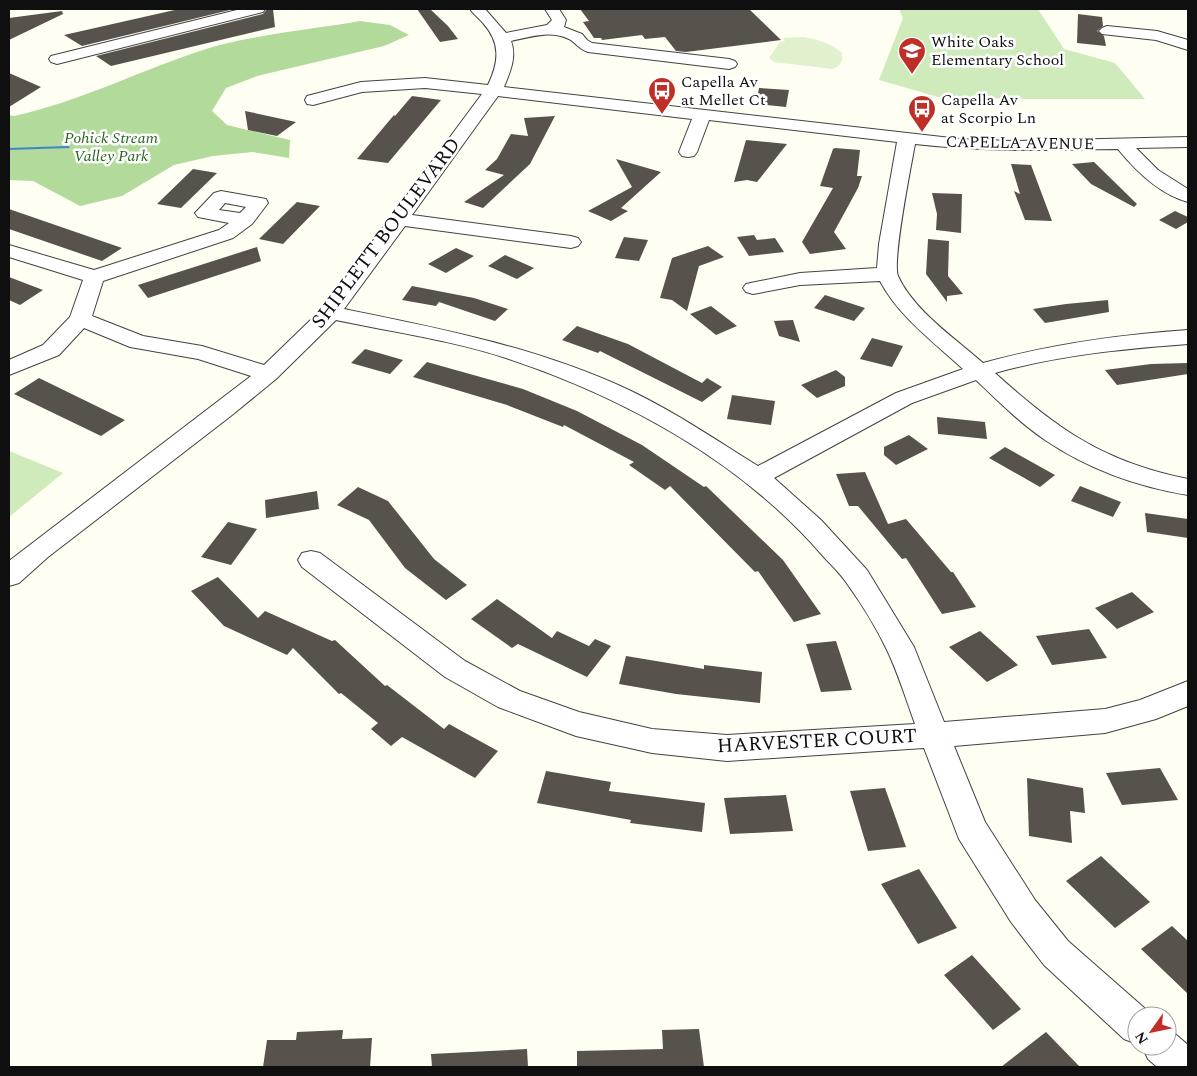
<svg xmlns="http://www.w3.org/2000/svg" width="1197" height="1076" font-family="Spectral,serif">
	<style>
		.green { fill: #cfeabb }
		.forest { fill: #b1da9b }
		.pitch { fill: #e1f1cd }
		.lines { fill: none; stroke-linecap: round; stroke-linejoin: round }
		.stream { fill: #3e86cc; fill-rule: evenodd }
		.building { fill: #58524c }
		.minor-casing { stroke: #424242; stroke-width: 2 }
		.minor { fill: #fff; fill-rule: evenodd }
		.labels { text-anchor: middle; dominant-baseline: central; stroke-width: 5; stroke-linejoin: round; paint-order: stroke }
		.far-poi-label { font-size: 16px; fill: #0f0f0f; stroke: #fff; text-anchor: start }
		.far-park-label { font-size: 16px; font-style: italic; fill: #27681f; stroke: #fff }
		.far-street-label { font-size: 16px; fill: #0f0f0f; stroke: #fff }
		.street-label { font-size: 20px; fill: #0f0f0f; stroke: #fff }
	</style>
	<rect width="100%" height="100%" fill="#fffef2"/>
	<path class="green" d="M899 9H1038L1064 49 1115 63 1145 99H1021L938 97 879 80 903 18Z
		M9 451 63 473 9 517Z"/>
	<path class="forest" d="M360 21 390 25 409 35 384 46 257 76 226 88 212 111 227 125 290 140 289 158 253 152 213 156 174 165 122 196 80 206 33 181 9 180V115L14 116C78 102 137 72 200 51 249 35 309 30 360 21Z"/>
	<path class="pitch" d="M804 37C819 40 830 43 842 53 843 62 841 65 833 69L774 62 769 58 780 42 785 41 783 38Z"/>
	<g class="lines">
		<path class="stream" d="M68 146 70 147 69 148 9 150V148Z"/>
	</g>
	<path class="building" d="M179 9H234L82 46 64 35Z
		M267 9H273L275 27 111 66 96 56 263 14Z
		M417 9H430L448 26 458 39 440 42Z
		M580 9H749L781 40 686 52 676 51 665 37 645 39 642 35 602 40 601 38H594L583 22 589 21Z
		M62 11 63 14 9 40V18Z
		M1078 14 1102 17 1103 26 1097 31 1104 36 1106 46 1077 43Z
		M9 73 41 87 9 107Z
		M759 88 789 90 786 107 756 104Z
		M412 96 441 100 388 163 357 159 394 115 395 116Z
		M245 111 296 122 277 136 248 130Z
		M555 116 530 164 483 208 464 202 504 175 485 170 497 159 511 134 528 136 524 118Z
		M746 140 787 144 757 182 747 180 734 182Z
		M835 148 860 150 857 176H862L858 188 834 232 846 249 810 254 802 242 833 188 820 186 833 149Z
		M616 159 661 172 621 208 628 211 611 221 588 211 632 187Z
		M1094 162 1137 204 1134 207 1091 184 1072 164Z
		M1011 164 1031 165 1052 221 1025 220 1014 191 1020 194Z
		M193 169 217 173 181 208 157 204Z
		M932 193 962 194 961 233 936 230 937 214Z
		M297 202 320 206 283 244 259 239Z
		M9 209 122 248 102 261 9 229Z
		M1175 211 1188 217V222L1176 229 1159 220Z
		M754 235 757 240 775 238 784 252 749 256 737 237Z
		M624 237 648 240 639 261 615 258Z
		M928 239 949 241 948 276 963 294 947 296V302L926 274Z
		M708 246 724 257 699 266 687 311 672 300 660 298 672 258Z
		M257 247 261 261 148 298 138 285Z
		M456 248 474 256 446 273 428 264Z
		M505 255 534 268 517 279 488 266Z
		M9 277 43 290 20 305 9 300Z
		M412 286 474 298 508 309 495 321 439 302 436 306 402 300Z
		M825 295 865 308 854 321 814 308Z
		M1108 300 1109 312 1045 323 1033 309 1066 304Z
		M711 306 737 326 716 335 690 314Z
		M793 320 800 342 779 336 774 321Z
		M577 326 628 344 702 383 707 378 722 387 702 402 600 351 598 353 562 340Z
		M872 338 903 346 892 367 860 359Z
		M365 349 403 360 390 374 351 363Z
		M427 362 523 389 577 411 642 445 704 487 706 486 783 560 821 614 794 622 758 571 755 572 670 486 665 490 629 465 634 462 564 425 563 427 507 405 413 377Z
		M1188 363V374L1117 385 1105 370 1151 364Z
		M836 370 845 377V386L817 398 801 385Z
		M39 378 125 420 101 436 14 394Z
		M732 395 775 401 771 425 727 419Z
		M937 417 985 422 987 439 938 434Z
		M909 435 928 449 896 465 884 455V447Z
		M1005 447 1055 475 1040 487 989 458Z
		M865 472 888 524 906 519 951 572H953L976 607 942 614 906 558 902 559 858 506H849L836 474Z
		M1080 486 1121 502 1113 517 1071 501Z
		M358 487 388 501 434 559 467 585 446 600 405 568 369 520 337 505Z
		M317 491 319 509 266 518 265 500Z
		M1145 513 1188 519V538L1147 532Z
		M228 522 257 529 231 565 201 557Z
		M218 577 258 618 265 611 332 641 335 640 385 686 387 685 444 729 449 724 498 751 475 778 402 737 391 746 371 729 378 723 341 693 339 694 293 648 287 655 224 626 191 591Z
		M1132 592 1154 612 1117 629 1095 608Z
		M497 599 552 638 557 631 589 646 595 639 611 646 587 677 518 644 512 648 471 619Z
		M1089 629 1107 658 1052 665 1036 636Z
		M980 631 1018 665 987 682 949 647Z
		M836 641 852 690 821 692 806 644Z
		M626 656 704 669V665L762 672 760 703 676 694 619 684Z
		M1160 768 1178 800 1122 805 1106 773Z
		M546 771 611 782 609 791 705 803 702 832 630 823 631 820 537 803Z
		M1027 778 1083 788 1085 813 1070 811 1072 843 1029 836Z
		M885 788 906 847 868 851 850 791Z
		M786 795 793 831 730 834 724 798Z
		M1101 856 1150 902 1115 928 1066 881Z
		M919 869 957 928 918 944 881 884Z
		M1172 926 1188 941V994L1141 949Z
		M972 955 1021 1009 993 1030 944 975Z
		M699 1029 704 1067H577V1051L663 1049 662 1030Z
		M343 1030 342 1039 372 1038 370 1067H263L267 1040H296L297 1032Z
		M1046 1032 1080 1067H1001Z
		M527 1049 528 1067H432L431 1054Z"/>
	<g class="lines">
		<defs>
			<path id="minor" d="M241 9H265L263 12 57 64 51 62 49 59 51 56Z
				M470 9H485L506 33 547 25 552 20 545 9H559L566 20 564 27 582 34 587 40 592 43 729 59 735 61 737 64 735 67 729 69 588 52C579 49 576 43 569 39 549 30 531 37 511 41 517 57 510 72 504 87L960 139 1012 141 1188 137V147L1136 148 1158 170 1188 189V202C1159 194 1136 171 1118 149 1049 150 983 152 915 144 911 166 892 261 898 276 913 310 956 339 983 363 1052 344 1117 335 1188 330V344C1122 349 1059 355 995 373 1058 430 1104 462 1188 479V495C1138 487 1088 469 1045 440 1020 423 998 401 976 380L912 403 774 478 821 520 867 570 914 647 944 722 1105 709 1140 700 1188 681V706L1156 719 1105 733 954 746 985 822 1035 900 1068 941 1150 1013 1151 1016H1137V1044L1124 1039 1044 965 1011 922 959 839 924 748 727 761 652 753 576 736 498 707 445 677 302 567 298 560 302 553 311 551 320 553 465 661 520 691 579 712 652 729 727 735 915 724C906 699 898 673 887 650 877 629 861 603 848 585 841 574 831 565 823 556 741 461 624 397 506 358 451 340 392 332 336 320L276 379 232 415 48 557 19 583 9 586V561L251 376 198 359 130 347 84 328 59 355 9 375V360L43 345 70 317 83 280 9 257V245L94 270 219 230 229 223 198 217 195 213 214 193 221 191 266 199 268 203 252 224 233 238 103 281 92 316 143 336 202 346 264 365 323 308 482 94 425 88 362 92 313 105 307 104 305 100 307 96 361 82 425 78 488 85C499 62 501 43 483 23 479 18 473 14 470 9ZM498 96 692 119 679 152 682 156 688 157 694 156 697 152 709 120 897 142 879 244 877 268 800 273 746 284 743 288 746 292 753 294 800 285 880 281C899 317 934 342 963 369L896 393 758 466C716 440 675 412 631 391 540 348 443 329 344 309L405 226 571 248 578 246 581 242 578 238 571 236 412 215ZM225 203 246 207 240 213 219 210Z
				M1107 26 1157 31 1188 40V50L1156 40 1102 34 1099 31 1102 28Z
				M1167 1030 1174 1033 1188 1045V1067H1157L1148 1059 1142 1046H1167Z"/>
		</defs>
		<use href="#minor" class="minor-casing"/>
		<use href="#minor" class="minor"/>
	</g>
	<defs>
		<symbol id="school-pin" viewBox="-11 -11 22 30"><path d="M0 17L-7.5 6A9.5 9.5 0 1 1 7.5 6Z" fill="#bf2f28" stroke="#fff"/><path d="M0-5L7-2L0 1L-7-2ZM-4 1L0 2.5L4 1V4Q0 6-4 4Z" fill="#fff"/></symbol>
		<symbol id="bus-pin" viewBox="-11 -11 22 30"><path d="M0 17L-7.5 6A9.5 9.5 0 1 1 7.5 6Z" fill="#bf2f28" stroke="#fff"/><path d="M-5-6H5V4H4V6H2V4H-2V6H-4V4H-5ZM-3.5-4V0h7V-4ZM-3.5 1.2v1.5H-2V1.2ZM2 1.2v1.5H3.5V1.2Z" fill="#fff"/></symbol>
	</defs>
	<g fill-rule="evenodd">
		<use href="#school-pin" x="896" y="35" width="32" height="43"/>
		<use href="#bus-pin" x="646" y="75" width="32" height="43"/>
		<use href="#bus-pin" x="906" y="93" width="32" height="43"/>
	</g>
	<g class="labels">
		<g class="far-poi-label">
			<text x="931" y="42">White Oaks<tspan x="931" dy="18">Elementary School</tspan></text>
			<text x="681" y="82">Capella Av<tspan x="681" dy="18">at Mellet Ct</tspan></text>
			<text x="941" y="100">Capella Av<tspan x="941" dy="18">at Scorpio Ln</tspan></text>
		</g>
		<g class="far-park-label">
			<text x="111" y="138">Pohick Stream<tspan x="111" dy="18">Valley Park</tspan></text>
		</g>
		<g class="far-street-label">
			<text transform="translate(1020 143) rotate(1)">CAPELLA AVENUE</text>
		</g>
		<g class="street-label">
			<text transform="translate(386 233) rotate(-53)">SHIPLETT BOULEVARD</text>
			<text transform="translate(817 741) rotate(-3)">HARVESTER COURT</text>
		</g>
	</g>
	<rect width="1197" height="1076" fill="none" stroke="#0f0f0f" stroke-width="20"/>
	<g transform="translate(1152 1031) rotate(237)"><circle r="24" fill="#ffffff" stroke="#9f9f9f"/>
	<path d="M0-4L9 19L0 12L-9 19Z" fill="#bf2f28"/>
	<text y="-8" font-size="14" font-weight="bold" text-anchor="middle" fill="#0f0f0f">N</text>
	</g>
</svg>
